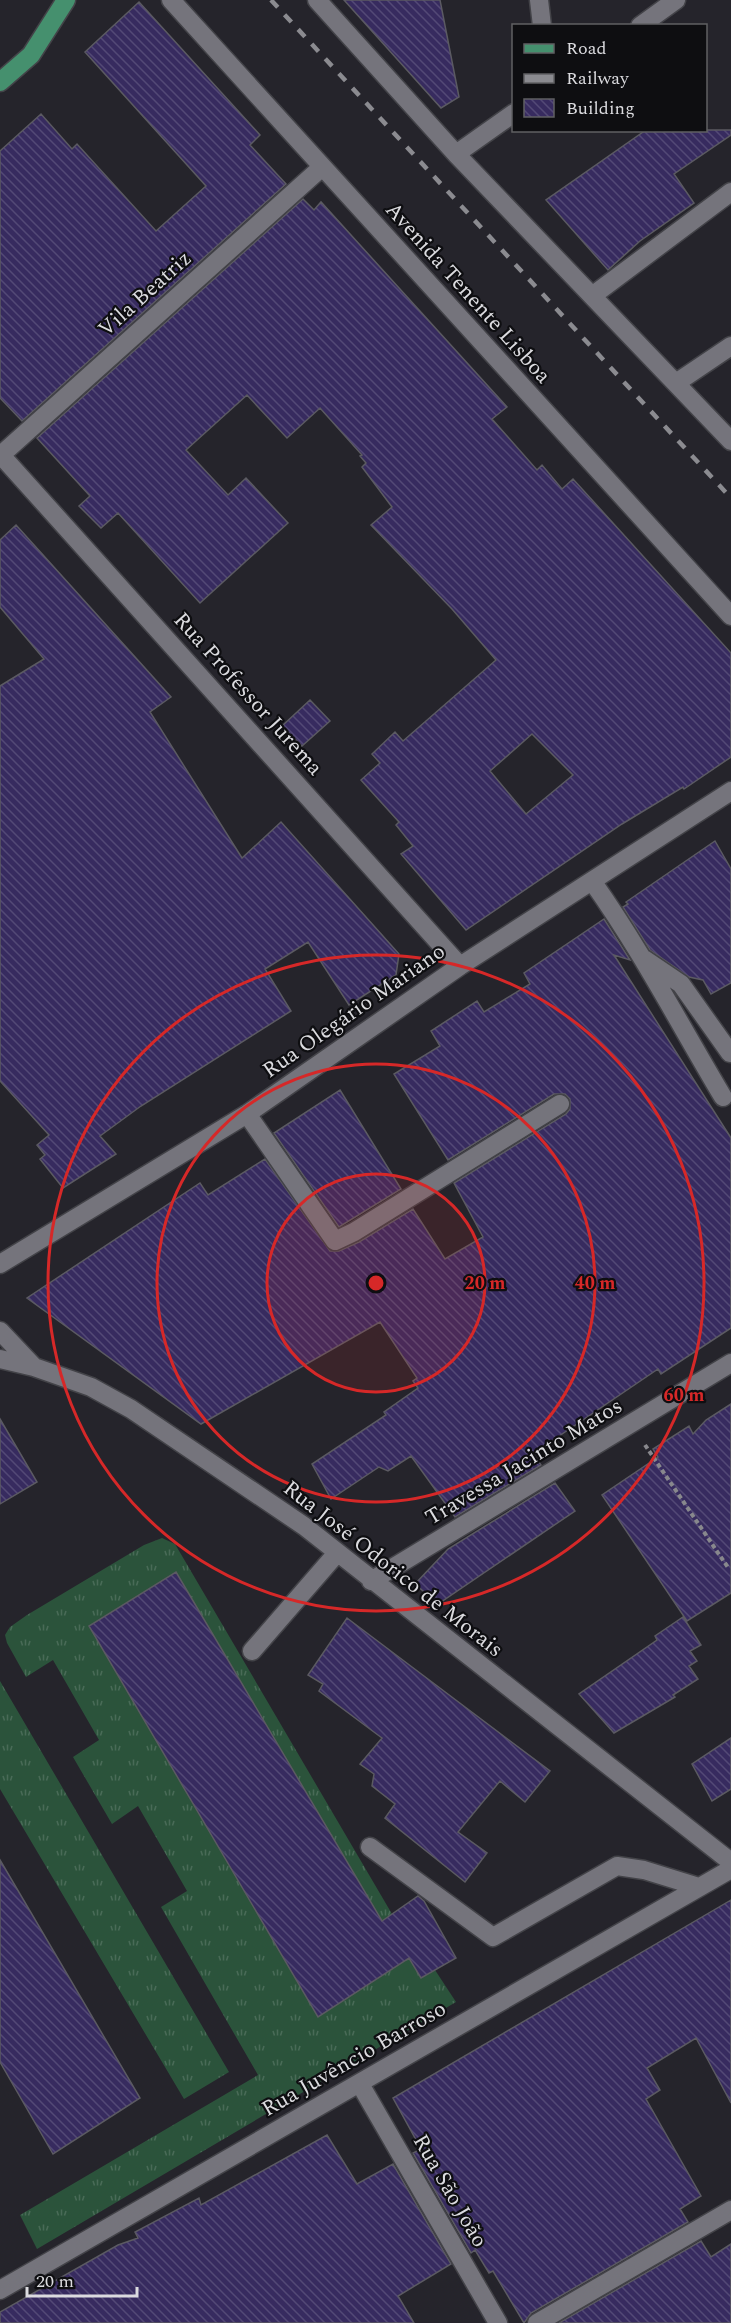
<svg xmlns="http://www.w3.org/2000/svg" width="731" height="2323" font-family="Spectral,serif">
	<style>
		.grass { fill: url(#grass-tufts) }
		.building { fill: url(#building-back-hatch); stroke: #5b5a62; stroke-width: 1.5; fill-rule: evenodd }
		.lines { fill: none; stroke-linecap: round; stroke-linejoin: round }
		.minor-casing { stroke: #434348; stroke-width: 21 }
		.major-casing { stroke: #434348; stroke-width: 21 }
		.path { stroke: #88888d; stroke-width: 4; stroke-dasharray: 4.5 3; stroke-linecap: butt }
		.minor { stroke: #75747c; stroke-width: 18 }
		.major { stroke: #45906e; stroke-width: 18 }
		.rail { stroke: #8b8b90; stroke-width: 4.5; stroke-dasharray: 10 10; stroke-linecap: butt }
		.ring { fill: none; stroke: #d62828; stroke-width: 3 }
		.labels { text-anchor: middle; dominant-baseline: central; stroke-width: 4.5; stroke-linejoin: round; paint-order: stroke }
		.street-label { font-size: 22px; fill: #dbdbdf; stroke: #0e0e11 }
		.centre { fill: #d62828; stroke: #0e0e11; stroke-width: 3 }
		.ring-label { font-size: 18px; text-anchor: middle; font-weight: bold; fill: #d62828; stroke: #0e0e11; stroke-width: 4.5; stroke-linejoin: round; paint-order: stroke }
	</style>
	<defs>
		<pattern id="grass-tufts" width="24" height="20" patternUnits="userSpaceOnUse" patternTransform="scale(1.5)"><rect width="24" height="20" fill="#2b533b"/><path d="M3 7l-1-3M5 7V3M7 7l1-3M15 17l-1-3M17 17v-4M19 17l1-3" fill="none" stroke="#496b57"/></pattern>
		<pattern id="building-back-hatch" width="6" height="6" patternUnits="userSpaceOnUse" patternTransform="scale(1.5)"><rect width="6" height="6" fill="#372b5f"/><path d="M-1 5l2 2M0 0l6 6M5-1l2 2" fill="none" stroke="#534976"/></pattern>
	</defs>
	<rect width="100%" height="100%" fill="#25242b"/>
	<path class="grass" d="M162 1538 175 1544 392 1914 386 1918 421 1978 435 1970 456 2002 37 2249 20 2215 258 2075 161 1907 187 1891 138 1806 112 1824 73 1757 99 1740 53 1660 26 1677 7 1643 5 1635 10 1627 27 1615 144 1545Z
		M0 1681 229 2072 184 2099 0 1789Z"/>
	<path class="building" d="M344 0H440L459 97 441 108Z
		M139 2 260 135 250 145 286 184 22 421 0 398V151L41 114 72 149 77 144 156 231 206 186 85 52Z
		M646 130H731V135L674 174 694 203 640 241 608 270 546 200Z
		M303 199 314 210 321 202 507 407 492 419 537 470 542 465 562 489 573 479 731 653V757L684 789 683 787 622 824 466 930 401 854 413 846 396 825 399 822 361 780 380 763 372 754 395 732 403 741 496 660 452 609 371 525 392 507 362 467 366 463 360 456 362 455 320 408 287 438 247 395 186 450 228 495 246 478 288 523 200 603 118 513 101 528 79 506 90 496 37 438ZM532 734 573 775 526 814 490 771Z
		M16 525 171 697 150 712 242 858 281 822 399 954 396 975 349 1005 308 942 265 969 291 1011 141 1106 100 1136 116 1154 63 1188 40 1159 45 1155 37 1145 49 1135 0 1081V686L44 659 0 607V540Z
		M310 700 330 721 302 746 282 726Z
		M715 841 731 869V983L711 994 703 980 689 977 650 950 623 907 628 904 626 902Z
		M604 919 630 960 614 955 731 1138V1328L661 1374 658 1369 540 1449 534 1455 541 1465 455 1517 411 1456 388 1471 379 1467 331 1499 312 1464 386 1415 384 1412 418 1388 413 1381 417 1378 380 1322 201 1424 27 1298 200 1183 208 1195 265 1159 330 1251H339L359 1242 413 1209 445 1259 483 1237 454 1183 566 1114 570 1109V1099L565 1094H554L448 1160 394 1074 440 1046 431 1031 477 1001 484 1012 530 984 524 973Z
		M340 1090 401 1189 339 1227 274 1133Z
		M731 1404V1593L687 1621 602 1495 658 1457 653 1449 689 1426 693 1434 706 1420Z
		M0 1419 37 1482 0 1504Z
		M555 1483 575 1511 438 1604 415 1584 448 1549Z
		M176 1572 382 1921 418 1896 424 1901 456 1958 421 1978 409 1958 318 2017 89 1626Z
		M683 1617 701 1645 690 1651 697 1661 689 1666 698 1679 673 1695 675 1697 614 1733 579 1694 657 1640 655 1636Z
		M347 1618 550 1771 525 1802 500 1781 458 1832 487 1853 465 1882 385 1818 395 1804 372 1786 374 1774 360 1764 382 1738 319 1691 323 1684 308 1675Z
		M731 1738V1789L712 1801 692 1764Z
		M0 1860 140 2098 53 2154 0 2062Z
		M731 1900V2103L696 2038 647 2068 660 2090 646 2099 701 2196 680 2209 688 2222 531 2313 524 2323 493 2271 489 2273 475 2250 471 2253 413 2153 421 2149 393 2098Z
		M327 2135 357 2184 393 2164 451 2264 398 2296 414 2323H0V2312L118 2245 138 2238 135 2232 199 2198 201 2205Z
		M701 2241 711 2257 731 2244V2323H559Z"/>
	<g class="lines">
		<defs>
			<path id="minor" d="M171 0 731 616
				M317 0 456 154 731 441
				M539 0 542 26
				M640 26 676 0
				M456 154 514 113
				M592 296 731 192
				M676 383 731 346
				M0 454 460 966
				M1 455 321 168
				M592 881C641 950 680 1025 723 1097
				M644 959 681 984 730 1053
				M247 1114 335 1241 354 1232 560 1104
				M0 1264 247 1114 460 966 731 791
				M0 1331 34 1367
				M0 1359 34 1367 91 1387 131 1409 304 1526 731 1862
				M371 1581 731 1363
				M252 1651 337 1553
				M370 1847 493 1937 617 1866 644 1870 699 1887
				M360 2084 498 2323
				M0 2290 731 1869
				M537 2323 731 2210"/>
			<path id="major" d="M0 82 31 55 66 0"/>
		</defs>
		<use href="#minor" class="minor-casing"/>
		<use href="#major" class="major-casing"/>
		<path class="path" d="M645 1445 729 1569"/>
		<use href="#minor" class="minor"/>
		<use href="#major" class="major"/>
		<path class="rail" d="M271 0 731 498"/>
	</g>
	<circle cx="376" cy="1283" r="109" fill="#d62828" fill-opacity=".12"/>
	<g class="ring">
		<circle cx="376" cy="1283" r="109"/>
		<circle cx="376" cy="1283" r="219"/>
		<circle cx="376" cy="1283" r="328"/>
	</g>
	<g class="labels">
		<g class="street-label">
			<text transform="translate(468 293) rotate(48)">Avenida Tenente Lisboa</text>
			<text transform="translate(145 294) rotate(-42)">Vila Beatriz</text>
			<text transform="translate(248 694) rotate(48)">Rua Professor Jurema</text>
			<text transform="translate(354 1011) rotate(-35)">Rua Olegário Mariano</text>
			<text transform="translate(524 1462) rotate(-31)">Travessa Jacinto Matos</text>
			<text transform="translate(393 1569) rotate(38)">Rua José Odorico de Morais</text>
			<text transform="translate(354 2059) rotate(-30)">Rua Juvêncio Barroso</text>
			<text transform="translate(450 2191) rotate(60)">Rua São João</text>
		</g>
	</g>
	<circle cx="376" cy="1283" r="9" class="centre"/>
	<g class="ring-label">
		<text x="485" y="1289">20 m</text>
		<text x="595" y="1289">40 m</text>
		<text x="684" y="1401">60 m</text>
	</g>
	<rect x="512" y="24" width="195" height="108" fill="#0e0e11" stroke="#606063" stroke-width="1.5"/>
	<rect x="524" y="44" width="30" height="9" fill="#45906e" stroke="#606063" stroke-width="1.5"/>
	<text x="566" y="54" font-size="18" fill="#dbdbdf">Road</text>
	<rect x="524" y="74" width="30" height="9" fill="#8b8b90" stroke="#606063" stroke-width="1.5"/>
	<text x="566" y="84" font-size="18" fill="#dbdbdf">Railway</text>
	<rect x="524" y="99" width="30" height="18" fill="url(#building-back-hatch)" stroke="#606063" stroke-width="1.5"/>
	<text x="566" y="114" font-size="18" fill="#dbdbdf">Building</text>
	<path d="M27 2287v9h110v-9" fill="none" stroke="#dbdbdf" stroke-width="3"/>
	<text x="36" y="2287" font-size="18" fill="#dbdbdf" stroke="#0e0e11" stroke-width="4.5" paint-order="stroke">20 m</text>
</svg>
